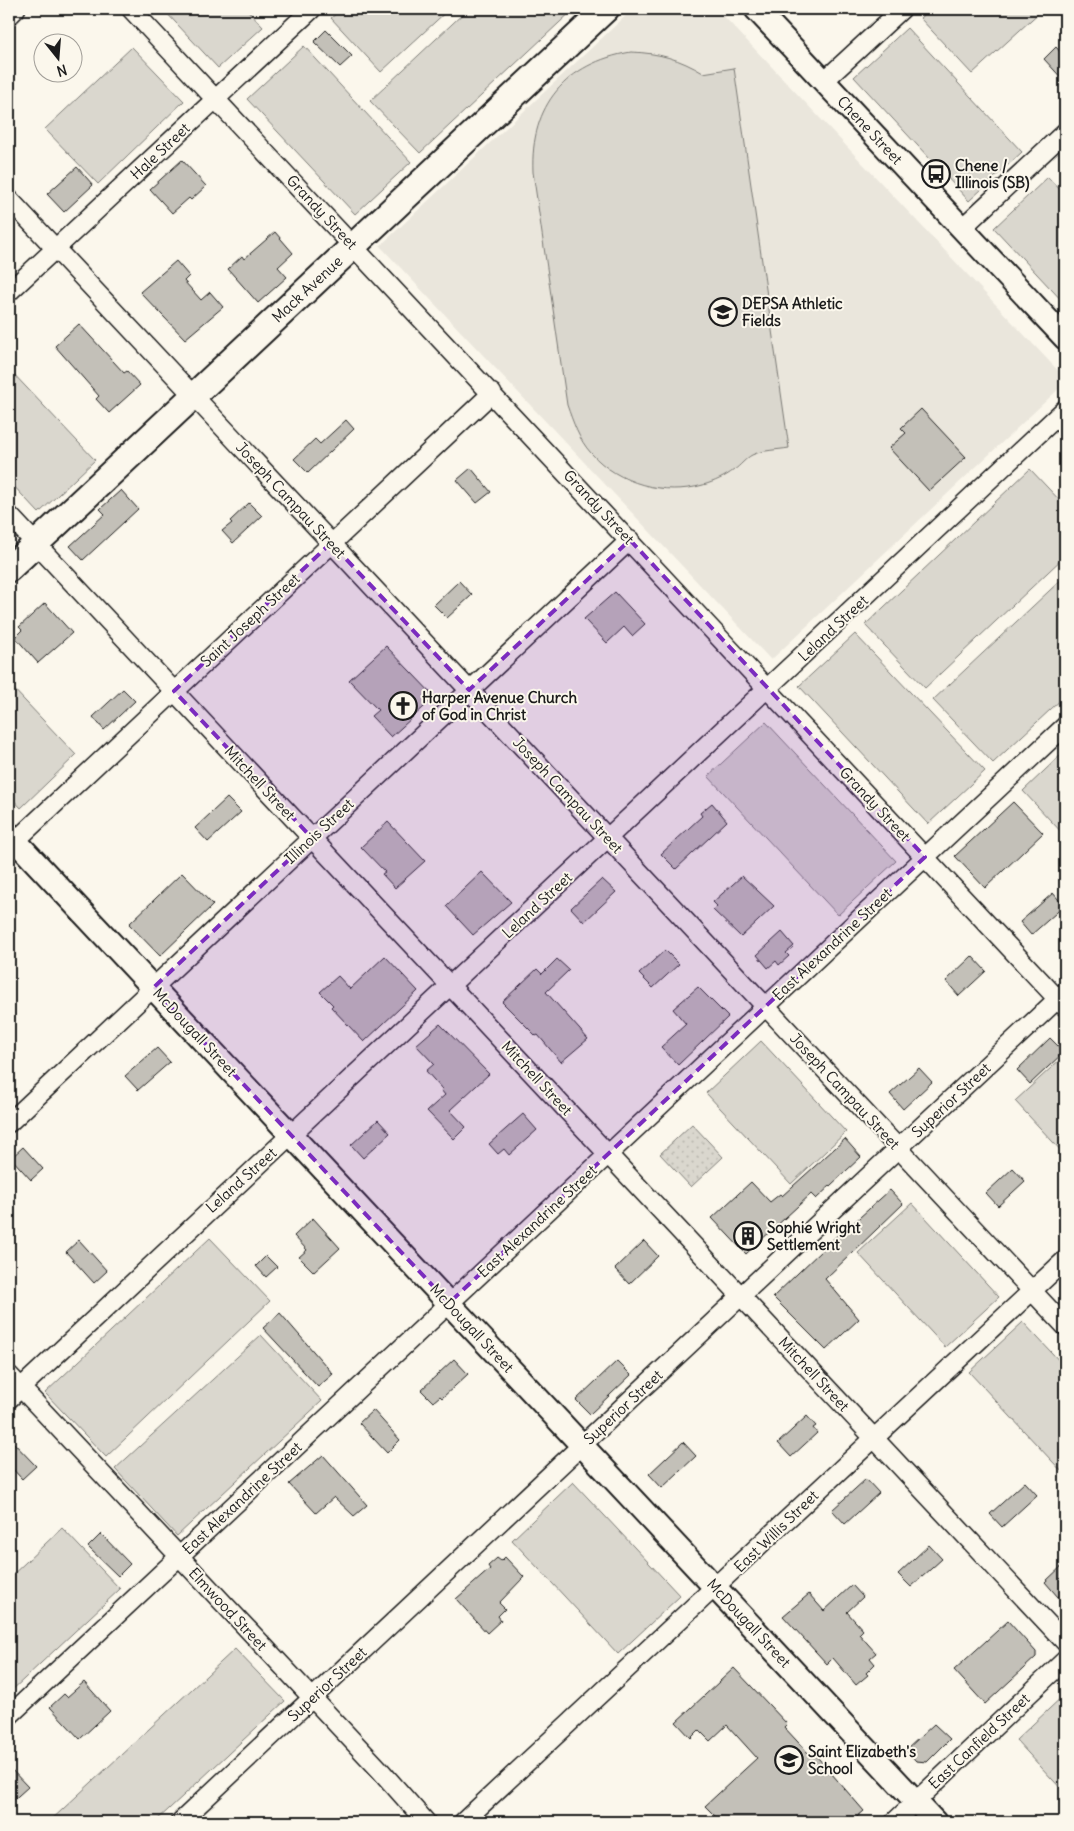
<svg xmlns="http://www.w3.org/2000/svg" width="1074" height="1831" font-family="Delius,sans-serif">
	<style>
		.built { fill: #eae6dc }
		.grass { fill: #dad7ce; stroke: #7b7a75 }
		.park { fill: url(#park-dots); stroke: #7b7a75 }
		.building { fill: #c3c0b8; stroke: #1c1c1c }
		.lines { fill: none; stroke-linecap: round; stroke-linejoin: round }
		.minor-casing { stroke: #1c1c1c; stroke-width: 21 }
		.tertiary-casing { stroke: #1c1c1c; stroke-width: 26 }
		.secondary-casing { stroke: #1c1c1c; stroke-width: 29 }
		.minor { stroke: #fbf7ec; stroke-width: 18 }
		.tertiary { stroke: #fbf7ec; stroke-width: 22 }
		.secondary { stroke: #fbf7ec; stroke-width: 25 }
		.marked { fill: #7b2cbf; fill-opacity: 0.2; stroke: #7b2cbf; stroke-width: 4; stroke-dasharray: 10 6; stroke-linejoin: round }
		.labels { text-anchor: middle; dominant-baseline: central; stroke-width: 4; stroke-linejoin: round; paint-order: stroke }
		.street-label { font-size: 15px; fill: #1c1c1c; stroke: #fbf7ec }
		.poi-label { font-size: 15px; font-weight: bold; fill: #1c1c1c; stroke: #fbf7ec; text-anchor: start }
	</style>
	<defs>
		<pattern id="park-dots" width="8" height="8" patternUnits="userSpaceOnUse" patternTransform="scale(1.25)"><rect width="8" height="8" fill="#dad7ce"/><path d="M2 2h.1M6 6h.1" fill="none" stroke="#bab8b0" stroke-width="1.8" stroke-linecap="round"/></pattern>
	</defs>
	<rect width="100%" height="100%" fill="#fbf7ec"/>
	<filter id="ink" filterUnits="userSpaceOnUse"><feTurbulence type="fractalNoise" baseFrequency=".02" numOctaves="2"/><feDisplacementMap in="SourceGraphic" scale="10" xChannelSelector="R" yChannelSelector="G"/><feConvolveMatrix kernelMatrix="1 2 1 2 8 2 1 2 1" color-interpolation-filters="sRGB"/></filter>
	<g filter="url(#ink)">
		<path class="built" d="M633 9H717L1065 378V383L771 660 380 246Z"/>
		<path class="grass" d="M163 9H246L263 27 218 68Z
			M342 9H449L381 72 331 18Z
			M468 9H574L420 153 370 101Z
			M930 9H1043L972 74 920 18Z
			M907 28 1022 152 969 201 854 77Z
			M304 46 411 162 355 214 247 99Z
			M132 47 184 101 98 184 45 129Z
			M631 52C659 53 680 59 703 73L734 68 789 448C778 450 762 450 752 455 746 458 740 466 734 470 725 477 714 482 703 485 665 496 618 484 591 453 579 440 573 422 567 405L533 172C530 105 566 63 631 52Z
			M1048 177 1065 195V304L994 228Z
			M9 369 95 460 39 513 9 481Z
			M1030 469 1065 506V556L925 688 865 625Z
			M1065 576V696L993 763 933 700Z
			M855 634 985 771 928 824 799 686Z
			M9 684 76 755 21 808 9 795Z
			M766 722 896 861 838 915 708 776Z
			M1065 751V836L1023 791Z
			M761 1041 846 1132 791 1184 706 1093Z
			M1065 1055V1155L1015 1101Z
			M912 1203 999 1297 945 1347 858 1253Z
			M210 1238 270 1301 106 1457 45 1393Z
			M1023 1322 1065 1367V1475L969 1372Z
			M261 1335 322 1401 177 1536 115 1469Z
			M573 1482 680 1596 618 1654 512 1540Z
			M62 1528 120 1589 9 1693V1578Z
			M235 1649 285 1701 155 1822H49Z
			M1065 1694V1793L1016 1740Z"/>
		<path class="park" d="M692 1124 723 1157 691 1187 660 1154Z"/>
		<path class="building" d="M326 30 352 56 340 67 314 42Z
			M1056 47 1065 57V82L1044 59Z
			M182 160 206 186 191 200 189 198 172 213 150 189Z
			M77 167 93 185 64 212 47 194Z
			M275 232 293 253 278 267 287 277 258 303 228 269 242 256 244 259Z
			M176 261 189 276 184 281 201 300 210 292 223 307 185 339 140 292Z
			M79 324 124 373 127 371 140 385 109 413 96 399 99 396 55 346Z
			M921 409 966 457 929 491 889 448 906 433 901 428Z
			M346 420 354 429 308 473 294 459 315 439 320 444Z
			M471 468 491 492 477 503 457 480Z
			M121 490 138 509 83 560 70 546 105 514 100 509Z
			M249 503 262 516 233 543 222 531 232 523 230 521Z
			M459 581 472 595 447 618 434 605Z
			M615 592 645 624 632 636 624 627 607 643 584 619Z
			M45 603 72 633 38 663 15 637 22 630 19 627Z
			M386 646 435 697 391 737 371 716 378 710 349 680Z
			M123 689 135 701 104 730 93 717Z
			M227 798 241 812 208 842 195 828Z
			M1013 802 1043 833 985 888 955 856Z
			M712 803 727 821 676 869 661 854 702 816 700 813Z
			M388 822 425 861 395 888 382 874 385 872 361 847Z
			M482 872 511 902 473 935 446 906Z
			M182 873 213 905 160 956 129 924Z
			M742 876 774 906 741 937 713 910 717 906 713 902Z
			M602 879 616 892 584 922 571 908Z
			M1053 893 1064 906 1031 935 1020 922Z
			M782 932 794 946 786 953 789 956 779 965 776 961 768 968 757 955Z
			M665 950 679 964 653 988 639 974Z
			M385 956 418 991 364 1042 331 1007 333 1005 320 992 338 976 350 989Z
			M972 956 986 971 959 996 946 981Z
			M557 959 569 970 546 992 588 1039 561 1062 538 1035 536 1036 502 1002 537 969 542 974Z
			M698 987 728 1017 678 1065 661 1047 686 1024 673 1009Z
			M440 1024 489 1074 450 1110 466 1127 454 1139 427 1111 445 1095 441 1090 442 1089 426 1071 434 1064 416 1045Z
			M1050 1038 1064 1052 1030 1084 1017 1070Z
			M157 1048 170 1062 138 1090 125 1076Z
			M919 1068 932 1082 903 1109 890 1094Z
			M523 1114 537 1130 509 1155 504 1149 498 1154 489 1144Z
			M378 1120 390 1133 363 1158 351 1145Z
			M845 1139 861 1157 816 1199 811 1194 746 1254 712 1218 751 1182 770 1202 780 1194 782 1196Z
			M23 1147 43 1169 31 1180 11 1158Z
			M1013 1168 1025 1181 998 1206 986 1193Z
			M890 1190 903 1204 825 1279 859 1319 826 1350 773 1297 847 1226 849 1227Z
			M313 1218 340 1248 314 1272 299 1257 307 1250 294 1236Z
			M79 1240 107 1271 94 1283 66 1252Z
			M644 1241 658 1256 629 1284 615 1269Z
			M266 1256 277 1267 266 1277 256 1266Z
			M280 1313 333 1374 318 1387 263 1328Z
			M454 1359 468 1374 442 1398 440 1396 433 1402 421 1390Z
			M617 1361 631 1375 590 1414 576 1400Z
			M373 1410 400 1440 387 1453 359 1423Z
			M807 1416 816 1426 813 1428 817 1433 791 1457 778 1443Z
			M9 1438 36 1466 22 1479 9 1465Z
			M683 1442 696 1456 662 1488 649 1474Z
			M323 1455 367 1505 354 1516 334 1497 316 1513 289 1484Z
			M866 1479 879 1493 845 1524 832 1510Z
			M1025 1482 1037 1495 1002 1527 990 1514Z
			M101 1534 130 1564 118 1576 88 1547Z
			M929 1545 942 1559 911 1587 898 1574Z
			M505 1557 524 1577 499 1603 505 1609 498 1616 501 1620 487 1633 456 1599 490 1569 488 1566 497 1558 501 1561Z
			M1065 1563V1590L1058 1597 1045 1582Z
			M852 1585 863 1597 847 1612 863 1630 859 1634 876 1653 870 1658 875 1664 866 1673 868 1675 856 1685 833 1658 827 1664 783 1616 809 1594 824 1611Z
			M1008 1621 1036 1652V1657L985 1704 954 1670Z
			M734 1668 787 1724 784 1727 809 1754 812 1751 864 1811 851 1822H721L705 1806 757 1758 727 1725 710 1741 699 1730 691 1738 676 1722Z
			M84 1682 110 1711 80 1739 50 1707 64 1694 67 1697Z
			M934 1724 950 1739 927 1762 916 1761 906 1750Z
			M9 1767 28 1787 9 1804Z"/>
		<g class="lines">
			<defs>
				<path id="minor" d="M131 9 1065 1007
					M9 16 16 9
					M824 81 902 9
					M9 199 1065 1326
					M962 228 1065 132
					M9 292 312 9
					M9 515 1065 1642
					M9 847 492 393
					M9 1123 630 540
					M9 1375 380 1770 426 1822
					M9 1399 1065 409
					M9 1716 1065 726
					M180 1822 1065 992
					M463 1822 1065 1260
					M894 1822 1065 1660"/>
				<path id="tertiary" d="M756 9 1065 338
					M9 834 935 1822"/>
				<path id="secondary" d="M9 569 606 9"/>
			</defs>
			<use href="#minor" class="minor-casing"/>
			<use href="#tertiary" class="tertiary-casing"/>
			<use href="#secondary" class="secondary-casing"/>
			<use href="#minor" class="minor"/>
			<use href="#tertiary" class="tertiary"/>
			<use href="#secondary" class="secondary"/>
		</g>
	</g>
	<path class="marked" d="M630 540 925 857 449 1303 153 988 312 838 174 691 331 543 469 690Z"/>
	<defs>
		<symbol id="bus-ring" viewBox="-11 -11 22 22"><circle r="9.5" fill="#fbf7ec" stroke="#1c1c1c" stroke-width="1.5"/><path d="M-5-6H5V4H4V6H2V4H-2V6H-4V4H-5ZM-3.5-4V0h7V-4ZM-3.5 1.2v1.5H-2V1.2ZM2 1.2v1.5H3.5V1.2Z" fill="#1c1c1c"/></symbol>
		<symbol id="school-ring" viewBox="-11 -11 22 22"><circle r="9.5" fill="#fbf7ec" stroke="#1c1c1c" stroke-width="1.5"/><path d="M0-5L7-2L0 1L-7-2ZM-4 1L0 2.5L4 1V4Q0 6-4 4Z" fill="#1c1c1c"/></symbol>
		<symbol id="church-ring" viewBox="-11 -11 22 22"><circle r="9.5" fill="#fbf7ec" stroke="#1c1c1c" stroke-width="1.5"/><path d="M-1.2-6h2.4v3.5h3.3v2.4h-3.3V6h-2.4V-.1h-3.3v-2.4h3.3Z" fill="#1c1c1c"/></symbol>
		<symbol id="building-ring" viewBox="-11 -11 22 22"><circle r="9.5" fill="#fbf7ec" stroke="#1c1c1c" stroke-width="1.5"/><path d="M-4-6H4V6H1V3H-1V6H-4ZM-2.5-4.3h1.7v1.8h-1.7ZM.8-4.3h1.7v1.8H.8ZM-2.5-1h1.7V.8h-1.7ZM.8-1h1.7V.8H.8Z" fill="#1c1c1c"/></symbol>
	</defs>
	<g fill-rule="evenodd">
		<use href="#bus-ring" x="920" y="158" width="32" height="32"/>
		<use href="#school-ring" x="707" y="296" width="32" height="32"/>
		<use href="#church-ring" x="387" y="690" width="32" height="32"/>
		<use href="#building-ring" x="732" y="1220" width="32" height="32"/>
		<use href="#school-ring" x="773" y="1744" width="32" height="32"/>
	</g>
	<g class="labels">
		<g class="street-label">
			<text transform="translate(870 130) rotate(47)">Chene Street</text>
			<text transform="translate(160 151) rotate(-43)">Hale Street</text>
			<text transform="translate(322 212) rotate(47)">Grandy Street</text>
			<text transform="translate(307 289) rotate(-43)">Mack Avenue</text>
			<text transform="translate(291 500) rotate(47)">Joseph Campau Street</text>
			<text transform="translate(599 507) rotate(47)">Grandy Street</text>
			<text transform="translate(250 620) rotate(-43)">Saint Joseph Street</text>
			<text transform="translate(833 628) rotate(-43)">Leland Street</text>
			<text transform="translate(260 783) rotate(47)">Mitchell Street</text>
			<text transform="translate(568 795) rotate(47)">Joseph Campau Street</text>
			<text transform="translate(875 804) rotate(47)">Grandy Street</text>
			<text transform="translate(319 831) rotate(-43)">Illinois Street</text>
			<text transform="translate(537 905) rotate(-43)">Leland Street</text>
			<text transform="translate(832 944) rotate(-43)">East Alexandrine Street</text>
			<text transform="translate(195 1032) rotate(47)">McDougall Street</text>
			<text transform="translate(537 1078) rotate(47)">Mitchell Street</text>
			<text transform="translate(845 1091) rotate(47)">Joseph Campau Street</text>
			<text transform="translate(951 1100) rotate(-43)">Superior Street</text>
			<text transform="translate(241 1180) rotate(-42)">Leland Street</text>
			<text transform="translate(537 1221) rotate(-43)">East Alexandrine Street</text>
			<text transform="translate(472 1328) rotate(47)">McDougall Street</text>
			<text transform="translate(814 1374) rotate(47)">Mitchell Street</text>
			<text transform="translate(623 1407) rotate(-43)">Superior Street</text>
			<text transform="translate(242 1498) rotate(-43)">East Alexandrine Street</text>
			<text transform="translate(776 1531) rotate(-44)">East Willis Street</text>
			<text transform="translate(228 1609) rotate(47)">Elmwood Street</text>
			<text transform="translate(749 1623) rotate(47)">McDougall Street</text>
			<text transform="translate(327 1684) rotate(-43)">Superior Street</text>
			<text transform="translate(979 1741) rotate(-43)">East Canfield Street</text>
		</g>
		<g class="poi-label">
			<text x="955" y="165">Chene /<tspan x="955" dy="17">Illinois (SB)</tspan></text>
			<text x="742" y="303">DEPSA Athletic<tspan x="742" dy="17">Fields</tspan></text>
			<text x="422" y="697">Harper Avenue Church<tspan x="422" dy="17">of God in Christ</tspan></text>
			<text x="767" y="1227">Sophie Wright<tspan x="767" dy="17">Settlement</tspan></text>
			<text x="808" y="1751">Saint Elizabeth's<tspan x="808" dy="17">School</tspan></text>
		</g>
	</g>
	<rect width="1074" height="1831" fill="none" stroke="#fbf7ec" stroke-width="30"/>
	<rect x="15" y="15" width="1044" height="1801" fill="none" stroke="#1c1c1c" stroke-width="2" filter="url(#ink)"/>
	<g transform="translate(58 58) rotate(163)"><circle r="24" fill="#fbf7ec" stroke="#a29f99"/>
	<path d="M0-4L9 19L0 12L-9 19Z" fill="#1c1c1c"/>
	<text y="-8" font-size="14" font-weight="bold" text-anchor="middle" fill="#1c1c1c">N</text>
	</g>
</svg>
